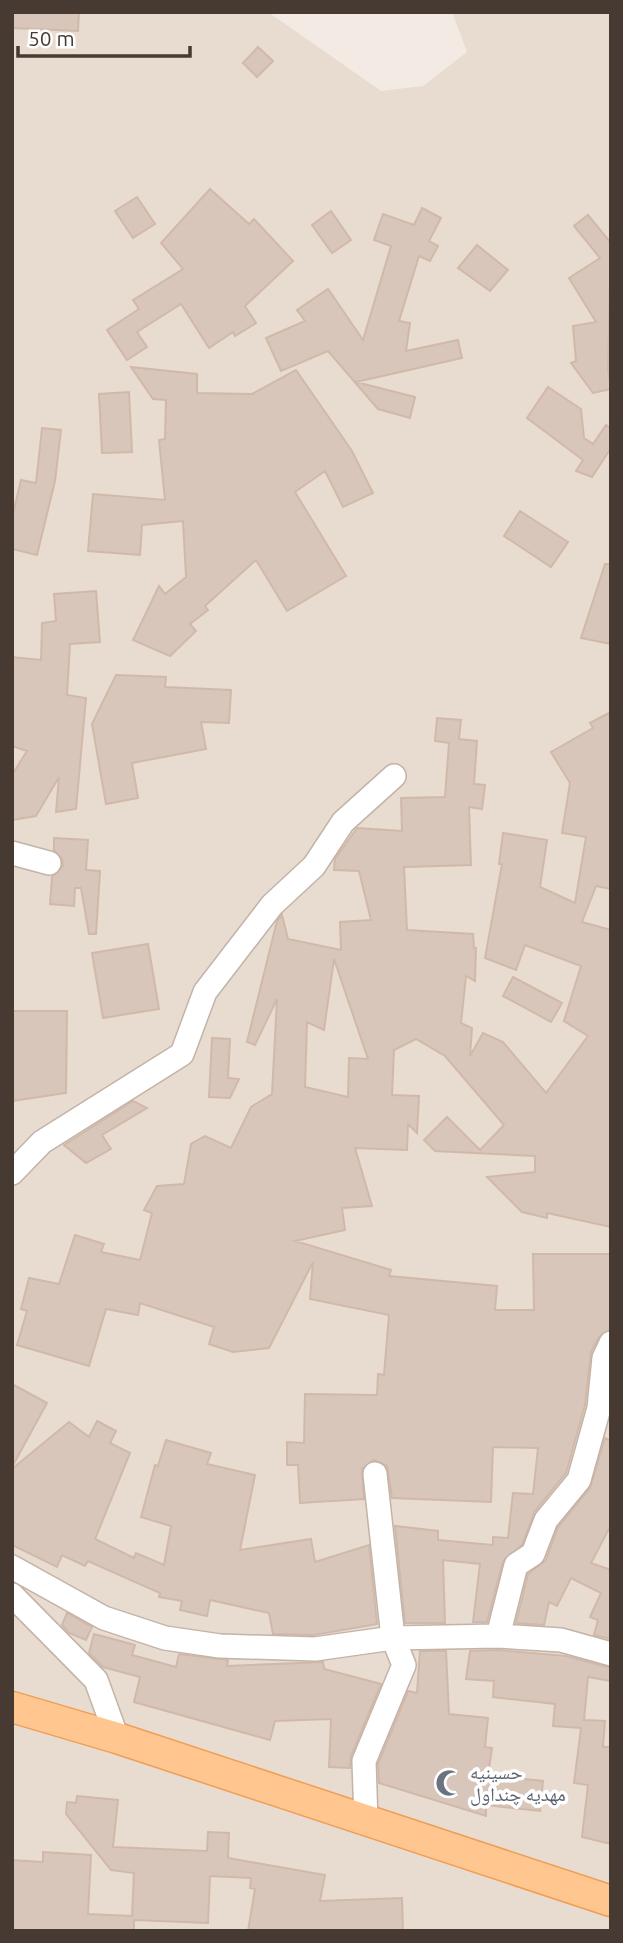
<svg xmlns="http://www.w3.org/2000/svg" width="623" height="1943" font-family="Ubuntu,'Noto Naskh Arabic',sans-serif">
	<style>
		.residential { fill: #e8dbd0 }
		.building { fill: #d9c6ba; stroke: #d1b9aa; stroke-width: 2; fill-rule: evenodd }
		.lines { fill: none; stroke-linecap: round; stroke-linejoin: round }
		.minor-casing { stroke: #c3b3a8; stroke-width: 26 }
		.major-casing { stroke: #ef9e55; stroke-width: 33 }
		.minor { stroke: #fff; stroke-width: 23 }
		.major { stroke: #ffc690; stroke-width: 30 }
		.labels { text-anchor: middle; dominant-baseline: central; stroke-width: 7; stroke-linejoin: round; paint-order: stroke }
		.worship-label { font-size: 19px; fill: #5b616d; stroke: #fff; text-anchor: start }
	</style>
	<rect width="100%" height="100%" fill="#f3ebe3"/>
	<path class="residential" d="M12 12H268L381 91 423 86 467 52 452 12H611V1931H12Z"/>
	<path class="building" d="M12 12H79L78 31 12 28Z
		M258 47 273 61 257 77 243 63Z
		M210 189 249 224 254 219 293 261 245 306 256 323 235 336 233 332 209 348 181 304 137 332 147 347 127 360 107 330 139 309 133 300 183 269 161 243Z
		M137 197 155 224 133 238 115 211Z
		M422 208 441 218 429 241 438 246 430 261 419 256 399 321 410 323 406 351 458 340 462 358 356 382 415 397 410 418 378 409 328 351 281 371 266 338 305 321 297 310 328 289 363 340 391 246 374 240 383 214 414 225Z
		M331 211 351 240 332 253 312 225Z
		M588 215 611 243 608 369 611 389 593 393 571 363 576 361 573 326 596 322 569 278 600 258 574 226Z
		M477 245 508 270 490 291 458 268Z
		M131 367 197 374V393L252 394 296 370 352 451 373 493 343 507 325 471 295 492 346 576 287 611 256 560 205 606 208 610 190 624 196 631 170 656 133 640 159 586 165 594 186 577 183 521 142 525 140 555 88 551 93 494 165 500 159 440 165 439 166 400 153 399Z
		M548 387 581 409 584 438 593 444 606 425 611 429V448L592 477 576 471 583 460 527 418Z
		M129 392 132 452 102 453 99 394Z
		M42 428 61 430 55 481 37 555 12 549V518L21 480 36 483Z
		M520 511 568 542 551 567 504 536Z
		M605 564H611V644L581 638Z
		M96 591 100 642 70 644 67 695 86 698 76 809 56 812 59 777 36 816 12 820V775L27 751 12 746V657L41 660 42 623 56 621 54 594Z
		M116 675 166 677 165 687 231 690 229 723 201 722 206 749 132 763 138 798 106 804 92 724Z
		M611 712V889L596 886 582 922 611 930V1227L547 1213V1218L522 1212 487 1177 535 1172V1156L435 1151 424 1140 447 1117 480 1150 504 1125 445 1056 416 1039 394 1050 392 1095 419 1096 417 1133 408 1124 407 1150 355 1148 372 1206 342 1208 345 1230 295 1241 391 1270 389 1276 497 1286 495 1310H534L533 1254H611V1329L599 1337 591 1352 585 1405 566 1473 535 1511 522 1545 503 1561 487 1622H473L480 1564 443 1560 445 1623H405L395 1526 438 1531V1540L493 1545V1537L508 1538 513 1493 533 1494 538 1448 493 1447 491 1502 392 1498 387 1466 374 1460 362 1469 364 1499 300 1503 298 1465H287V1442L304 1443 305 1394 377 1395 378 1374 384 1375 389 1315 310 1299 313 1262 269 1348 233 1352 209 1344 214 1327 140 1303 138 1315 106 1309 89 1366 17 1345 27 1311 21 1309 29 1278 59 1284 75 1235 104 1244 101 1252 140 1260 152 1213 144 1210 157 1186 184 1184 191 1144 205 1136 231 1148 251 1107 272 1094 277 999 255 1045 247 1042 277 921 282 915 288 939 341 950 340 922 371 920 359 871 334 870 335 859 357 828 402 831 401 798 445 797 449 743 435 741 437 718 461 720 459 739 477 741 474 784 485 785 482 809 469 807 471 865 404 867 407 930 473 934 474 948H476L475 981 466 976 461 1023 472 1028 470 1056 483 1033 503 1042 546 1093 588 1036 564 1021 581 966 525 945 516 970 485 958 502 864H499L503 833 547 840 540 887 575 903 586 837 562 833 570 783 551 752 593 728 590 723ZM334 959 368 1059 349 1058 348 1097 305 1087 307 1022 324 1030Z
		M54 838 88 840 86 870 100 871 96 934H89L81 888H75L74 906 50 904 52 877 63 866 62 859 54 850Z
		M148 944 159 1009 103 1018 92 953Z
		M513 977 562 1003 551 1022 503 996Z
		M12 1011H67L66 1093 12 1101Z
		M212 1038 230 1039 228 1078 239 1079 230 1098 209 1097Z
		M133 1101 147 1108 102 1135 111 1149 86 1163 64 1145Z
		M12 1384 47 1403 12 1467Z
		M97 1421 116 1431 110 1443 130 1453 95 1539 134 1558 136 1553 164 1565 171 1526 141 1517 155 1465 158 1466 166 1440 211 1453 207 1464 255 1475 240 1550 311 1539 315 1562 369 1545 377 1624 314 1635 273 1634 269 1613 210 1600 207 1616 180 1610 182 1601 159 1597 160 1593 88 1561 85 1566 62 1555 57 1567 12 1545V1469L69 1422 89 1437Z
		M605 1438 611 1441V1525L591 1563 611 1570V1639L594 1635 598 1620 590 1617 601 1593 571 1578 557 1606 549 1602 544 1625 516 1623 528 1574 546 1560 558 1527 590 1488Z
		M67 1613 92 1627 86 1640 69 1633 62 1625Z
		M94 1634 135 1645 132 1655 176 1667 179 1654 228 1660 227 1666 323 1662 324 1669 381 1684 351 1756 350 1768 329 1767 331 1719 275 1721 270 1740 134 1702 140 1677 103 1667 89 1653Z
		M498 1650 566 1656 611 1668V1681L588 1677 584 1720 605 1721 603 1747H611V1844L582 1837 588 1785 574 1783 581 1728 553 1726 555 1704 493 1697 494 1681 466 1679 470 1651Z
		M420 1651H446L449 1714 488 1718 485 1747 492 1748 488 1775 543 1781 540 1811 486 1805V1816L379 1783 378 1764 408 1691 417 1693Z
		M77 1796 118 1800 113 1847 207 1851 208 1832 229 1833 228 1858 325 1875 320 1901 402 1898 403 1931H248L255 1889 250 1888 251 1878 210 1876 208 1923 134 1920V1931H12V1860L43 1862V1852L91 1855 88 1914 132 1916 134 1873 111 1870 66 1814 67 1802 76 1803Z"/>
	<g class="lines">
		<defs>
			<path id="minor" d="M12 853 49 863
				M12 1173 42 1142 182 1054 205 992 272 905 314 866 343 822 394 776
				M12 1567 104 1618 165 1638 220 1646 315 1649 393 1638 498 1636 561 1640 611 1654
				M12 1595 96 1680 117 1738
				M498 1636 516 1565 533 1554 546 1520 579 1480 599 1408 604 1358 611 1343
				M366 1822 364 1761 404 1665 393 1638 375 1474"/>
			<path id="major" d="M12 1707 117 1738 611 1901"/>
		</defs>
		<use href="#minor" class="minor-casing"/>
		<use href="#major" class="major-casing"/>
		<use href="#minor" class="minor"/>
		<use href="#major" class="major"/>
	</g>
	<defs>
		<symbol id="mosque-bare" viewBox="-9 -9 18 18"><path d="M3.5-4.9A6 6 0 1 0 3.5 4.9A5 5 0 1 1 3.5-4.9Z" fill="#6b7280" stroke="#fff" stroke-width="2.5" paint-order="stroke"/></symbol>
	</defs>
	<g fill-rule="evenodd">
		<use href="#mosque-bare" x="430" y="1764" width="38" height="38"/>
	</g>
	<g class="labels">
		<g class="worship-label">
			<text x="470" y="1772">حسینیه<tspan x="470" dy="22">مهدیه چنداول</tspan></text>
		</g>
	</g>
	<rect width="623" height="1943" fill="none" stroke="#463a32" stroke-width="28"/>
	<path d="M18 46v10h172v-10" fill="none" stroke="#463a32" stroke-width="3.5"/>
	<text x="28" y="46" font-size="21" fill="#463a32" stroke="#ffffff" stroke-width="5" paint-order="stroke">50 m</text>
</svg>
